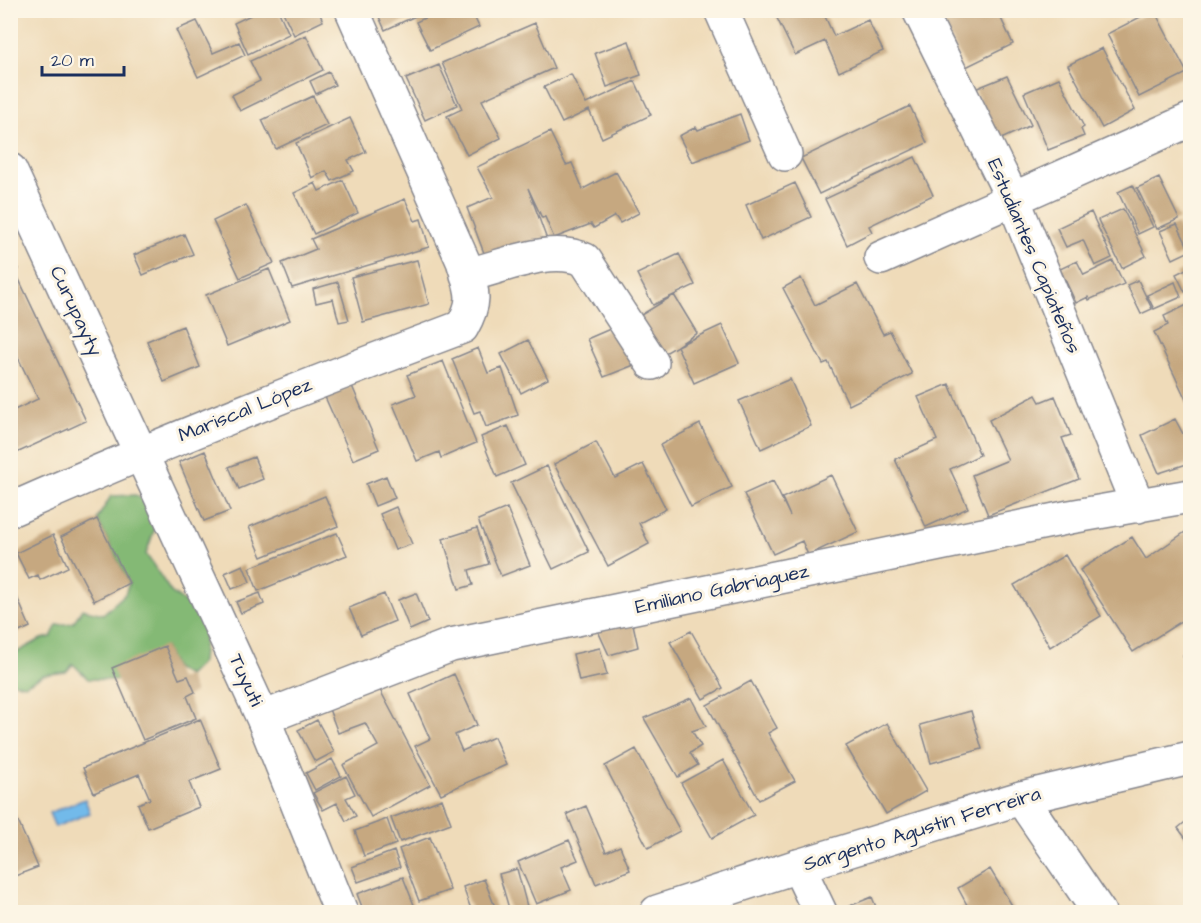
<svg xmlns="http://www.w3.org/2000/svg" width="1201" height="923" font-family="'Architects Daughter',sans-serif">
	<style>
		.forest { fill: #84b974; stroke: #507469; stroke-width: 1.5 }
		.water { fill: #72baea; stroke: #4674a4; stroke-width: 1.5 }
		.building { fill: #c6a880 }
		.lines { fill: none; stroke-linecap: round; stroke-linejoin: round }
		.minor-casing { stroke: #85858c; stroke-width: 36 }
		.major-casing { stroke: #85858c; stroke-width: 36 }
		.minor { stroke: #fff; stroke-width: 33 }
		.major { stroke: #fff; stroke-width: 33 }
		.labels { text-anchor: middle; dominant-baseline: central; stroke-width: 6; stroke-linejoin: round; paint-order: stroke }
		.street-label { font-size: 20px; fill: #1b2f5e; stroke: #fcf5e5 }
	</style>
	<rect width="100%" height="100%" fill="#fcf5e5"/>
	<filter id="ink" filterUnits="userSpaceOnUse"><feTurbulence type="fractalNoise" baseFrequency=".0167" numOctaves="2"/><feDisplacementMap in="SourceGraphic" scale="12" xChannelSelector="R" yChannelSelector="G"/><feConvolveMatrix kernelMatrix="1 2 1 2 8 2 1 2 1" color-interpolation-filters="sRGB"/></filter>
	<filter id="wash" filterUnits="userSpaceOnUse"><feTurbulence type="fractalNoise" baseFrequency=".008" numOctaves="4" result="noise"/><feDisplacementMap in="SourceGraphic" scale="24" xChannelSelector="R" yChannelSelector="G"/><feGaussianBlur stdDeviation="1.35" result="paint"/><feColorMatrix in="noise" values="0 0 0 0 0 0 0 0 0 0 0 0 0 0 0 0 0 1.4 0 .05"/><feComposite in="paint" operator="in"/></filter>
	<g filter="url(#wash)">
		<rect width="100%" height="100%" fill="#efdbb9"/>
		<path class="forest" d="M136 495 160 513 146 554 171 592 197 612 205 630 202 662 188 676 175 669 165 647 117 680 88 679 73 664 66 672 43 675 25 685 11 682 10 656 41 639 51 637 57 625 73 623 82 609 103 614 125 594 129 583 97 519 111 496Z"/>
		<path class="water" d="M85 799 90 813 55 827 49 813Z"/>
		<g id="blocks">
			<path class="building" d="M261 10H278L289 34 248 54 234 23Z
				M282 10H318L323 21 294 35Z
				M376 10H421L422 13 385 30Z
				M441 10H471L479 27 430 50 416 22Z
				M773 10H822L834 36 868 20 883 51 839 72 825 41 795 55Z
				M944 10H997L1013 44 966 67 937 14Z
				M1154 10 1187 73 1139 97 1107 34Z
				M197 21 213 53 239 42 245 55 198 77 176 30Z
				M535 23 554 68 482 100 501 138 467 155 447 116 462 109 442 63Z
				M306 35 323 70 240 111 232 95 260 81 250 61Z
				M629 41 641 75 607 87 595 53Z
				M1102 48 1135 110 1102 128 1068 65Z
				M439 65 457 105 425 120 406 79Z
				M329 72 335 85 316 94 310 81Z
				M571 74 586 104 635 81 651 115 602 138 589 110 562 123 544 87Z
				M1007 76 1031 125 997 141 975 89Z
				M1059 78 1084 127 1081 129 1084 136 1048 150 1024 93Z
				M313 96 327 125 276 149 262 120Z
				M910 106 927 143 819 194 801 158Z
				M740 114 749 140 692 162 679 136 696 127 698 130Z
				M350 118 366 152 348 160 354 171 332 181 326 171 312 178 296 143Z
				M550 132 566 165 572 163 583 189 616 172 639 213 620 223 615 216 594 228 591 224 554 238 545 217 542 218 528 188 546 237 487 261 467 208 493 197 477 167Z
				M915 157 933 195 869 226 872 232 847 245 825 199Z
				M1159 178 1179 219 1157 229 1137 188Z
				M343 180 358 213 314 234 294 193 315 183 319 191Z
				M795 183 811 217 761 240 746 205Z
				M1133 185 1153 227 1138 234 1118 192Z
				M405 199 415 221 421 219 429 247 292 288 282 263 316 249 311 239Z
				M246 205 274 263 240 278 213 221Z
				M1123 209 1146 256 1122 268 1098 220Z
				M1091 212 1112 258 1095 266 1083 240 1066 247 1057 228Z
				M1177 224 1190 251 1173 259 1160 231Z
				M184 234 193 254 143 275 134 255Z
				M10 252 19 269 15 271 86 421 10 456V412L38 399 10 341Z
				M679 254 695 285 653 305 637 274Z
				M417 260 429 304 363 322 351 277Z
				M1077 261 1084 275 1113 261 1124 284 1089 300 1088 297 1076 303 1060 269Z
				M1190 267V289L1185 292 1176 274Z
				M269 269 290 320 227 346 206 295Z
				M801 278 815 305 857 284 883 334 890 331 912 374 849 405 828 362 823 364 783 288Z
				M1138 280 1152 309 1141 314 1127 285Z
				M338 282 349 320 339 322 333 299 316 303 313 289Z
				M1175 282 1181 297 1154 309 1147 295Z
				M674 295 697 333 677 346 722 325 739 363 694 383 677 346 660 356 636 318Z
				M1187 305 1190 312V408L1154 332 1168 325 1164 316Z
				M183 326 200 367 164 382 147 341Z
				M617 326 634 365 604 377 587 339Z
				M528 340 548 379 521 393 501 354Z
				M478 348 488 373 502 368 518 415 486 427 480 411 474 413 452 359Z
				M443 361 476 443 441 458 439 452 417 461 393 404 416 395 407 375Z
				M790 379 811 426 761 449 739 401Z
				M949 384 980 455 950 469 968 508 926 527 895 459 937 440 918 397Z
				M352 386 379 449 353 460 325 397Z
				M1036 395 1040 402 1055 396 1071 435 1062 438 1079 479 988 515 972 475 1008 460 989 420Z
				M1175 419 1190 447V463L1159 473 1142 435Z
				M700 424 732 487 691 507 660 445Z
				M508 426 525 465 497 477 481 437Z
				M596 442 615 478 643 464 666 509 639 523 649 544 608 566 554 464Z
				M205 451 230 511 204 521 179 462Z
				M254 457 263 479 239 489 229 467Z
				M547 466 589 552 553 569 511 483Z
				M831 475 858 532 808 555 802 541 773 554 744 494 773 481 790 516 782 498Z
				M386 476 395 498 375 506 366 484Z
				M325 496 338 526 262 557 249 527Z
				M396 507 412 544 395 550 380 514Z
				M507 508 530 565 501 576 478 520Z
				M97 519 129 583 94 601 61 537Z
				M477 528 489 564 469 570 473 585 459 589 443 539Z
				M1188 530 1190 533V627L1185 619 1133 652 1080 570 1132 537 1146 559Z
				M337 533 347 555 258 591 249 568Z
				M53 535 68 567 40 580 38 575 29 579 16 553Z
				M1065 555 1101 616 1050 647 1014 585Z
				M243 565 250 582 232 589 225 573Z
				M10 581 30 627 10 636Z
				M260 593 264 604 241 613 236 602Z
				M416 593 428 622 410 630 398 600Z
				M384 594 395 621 361 635 349 608Z
				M633 624 638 647 609 655 598 631Z
				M691 631 723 688 703 699 670 642Z
				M165 646 179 679 188 676 195 692 187 696 196 718 143 740 112 668Z
				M600 648 607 675 579 681 573 654Z
				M1190 653V683L1183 655Z
				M454 674 477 725 455 735 462 751 494 737 506 765 441 794 415 746 430 739 410 694Z
				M751 681 777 728 768 733 795 781 759 800 707 705Z
				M379 688 430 785 371 817 343 765 378 746 365 723 338 733 329 709 358 699Z
				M691 698 706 726 692 731 701 746 690 753 698 765 678 777 644 718Z
				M971 711 982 749 931 763 920 725Z
				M200 719 221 769 189 782 199 807 148 828 138 804 150 799 139 774 94 793 83 768Z
				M317 720 334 752 315 762 298 730Z
				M887 723 926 791 886 814 846 746Z
				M636 749 680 831 648 848 605 766Z
				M332 759 341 776 315 790 306 773Z
				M723 760 754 815 712 838 681 783Z
				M346 776 355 794 346 798 356 816 346 821 337 803 323 810 313 793Z
				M442 799 451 823 400 842 391 818Z
				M10 803 38 867 10 878Z
				M586 806 606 852 620 846 630 870 596 884 567 814Z
				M1190 818V844L1178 828Z
				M387 819 396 844 364 856 355 831Z
				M430 837 450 890 419 901 399 849Z
				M569 840 578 860 561 867 571 890 536 904 518 862Z
				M394 851 400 867 358 882 352 867Z
				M517 869 528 910 510 912 499 874Z
				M990 869 1016 912H954L967 905 958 888Z
				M403 877 416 910 409 912H364L357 894Z
				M484 879 497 912H472L463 887Z
				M872 897 878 912H844L842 909Z"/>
		</g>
	</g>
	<g filter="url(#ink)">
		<use href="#blocks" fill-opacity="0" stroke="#85858c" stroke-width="1.5"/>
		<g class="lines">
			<defs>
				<path id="minor" d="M721 10 785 154
					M919 10 1014 201 1138 506
					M10 170 263 718 341 912
					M881 258 1190 120
					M467 275C503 267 551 244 585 260L652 363
					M10 510C159 444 310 384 462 327 478 299 472 291 463 261L352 10
					M263 718 451 645 1070 517 1190 496
					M1021 798 1099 912
					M798 866 820 912"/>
				<path id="major" d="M657 912 798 866 1021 798 1190 758"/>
			</defs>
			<use href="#minor" class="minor-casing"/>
			<use href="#major" class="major-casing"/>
			<use href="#minor" class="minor"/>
			<use href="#major" class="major"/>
		</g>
	</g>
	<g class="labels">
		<g class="street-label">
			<text transform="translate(1034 256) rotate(67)">Estudiantes Capiateños</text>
			<text transform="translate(76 311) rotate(65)">Curupayty</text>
			<text transform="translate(245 410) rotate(-22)">Mariscal López</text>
			<text transform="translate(722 589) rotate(-12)">Emiliano Gabriaguez</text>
			<text transform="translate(246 680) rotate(65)">Tuyuti</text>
			<text transform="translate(922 829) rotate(-17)">Sargento Agustin Ferreira</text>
		</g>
	</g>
	<rect width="1201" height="923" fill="none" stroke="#fcf5e5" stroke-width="36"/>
	<path d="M42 66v9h82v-9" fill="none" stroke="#1b2f5e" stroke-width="3"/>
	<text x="51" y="66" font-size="18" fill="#1b2f5e" stroke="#fcf5e5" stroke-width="4.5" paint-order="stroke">20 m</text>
</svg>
